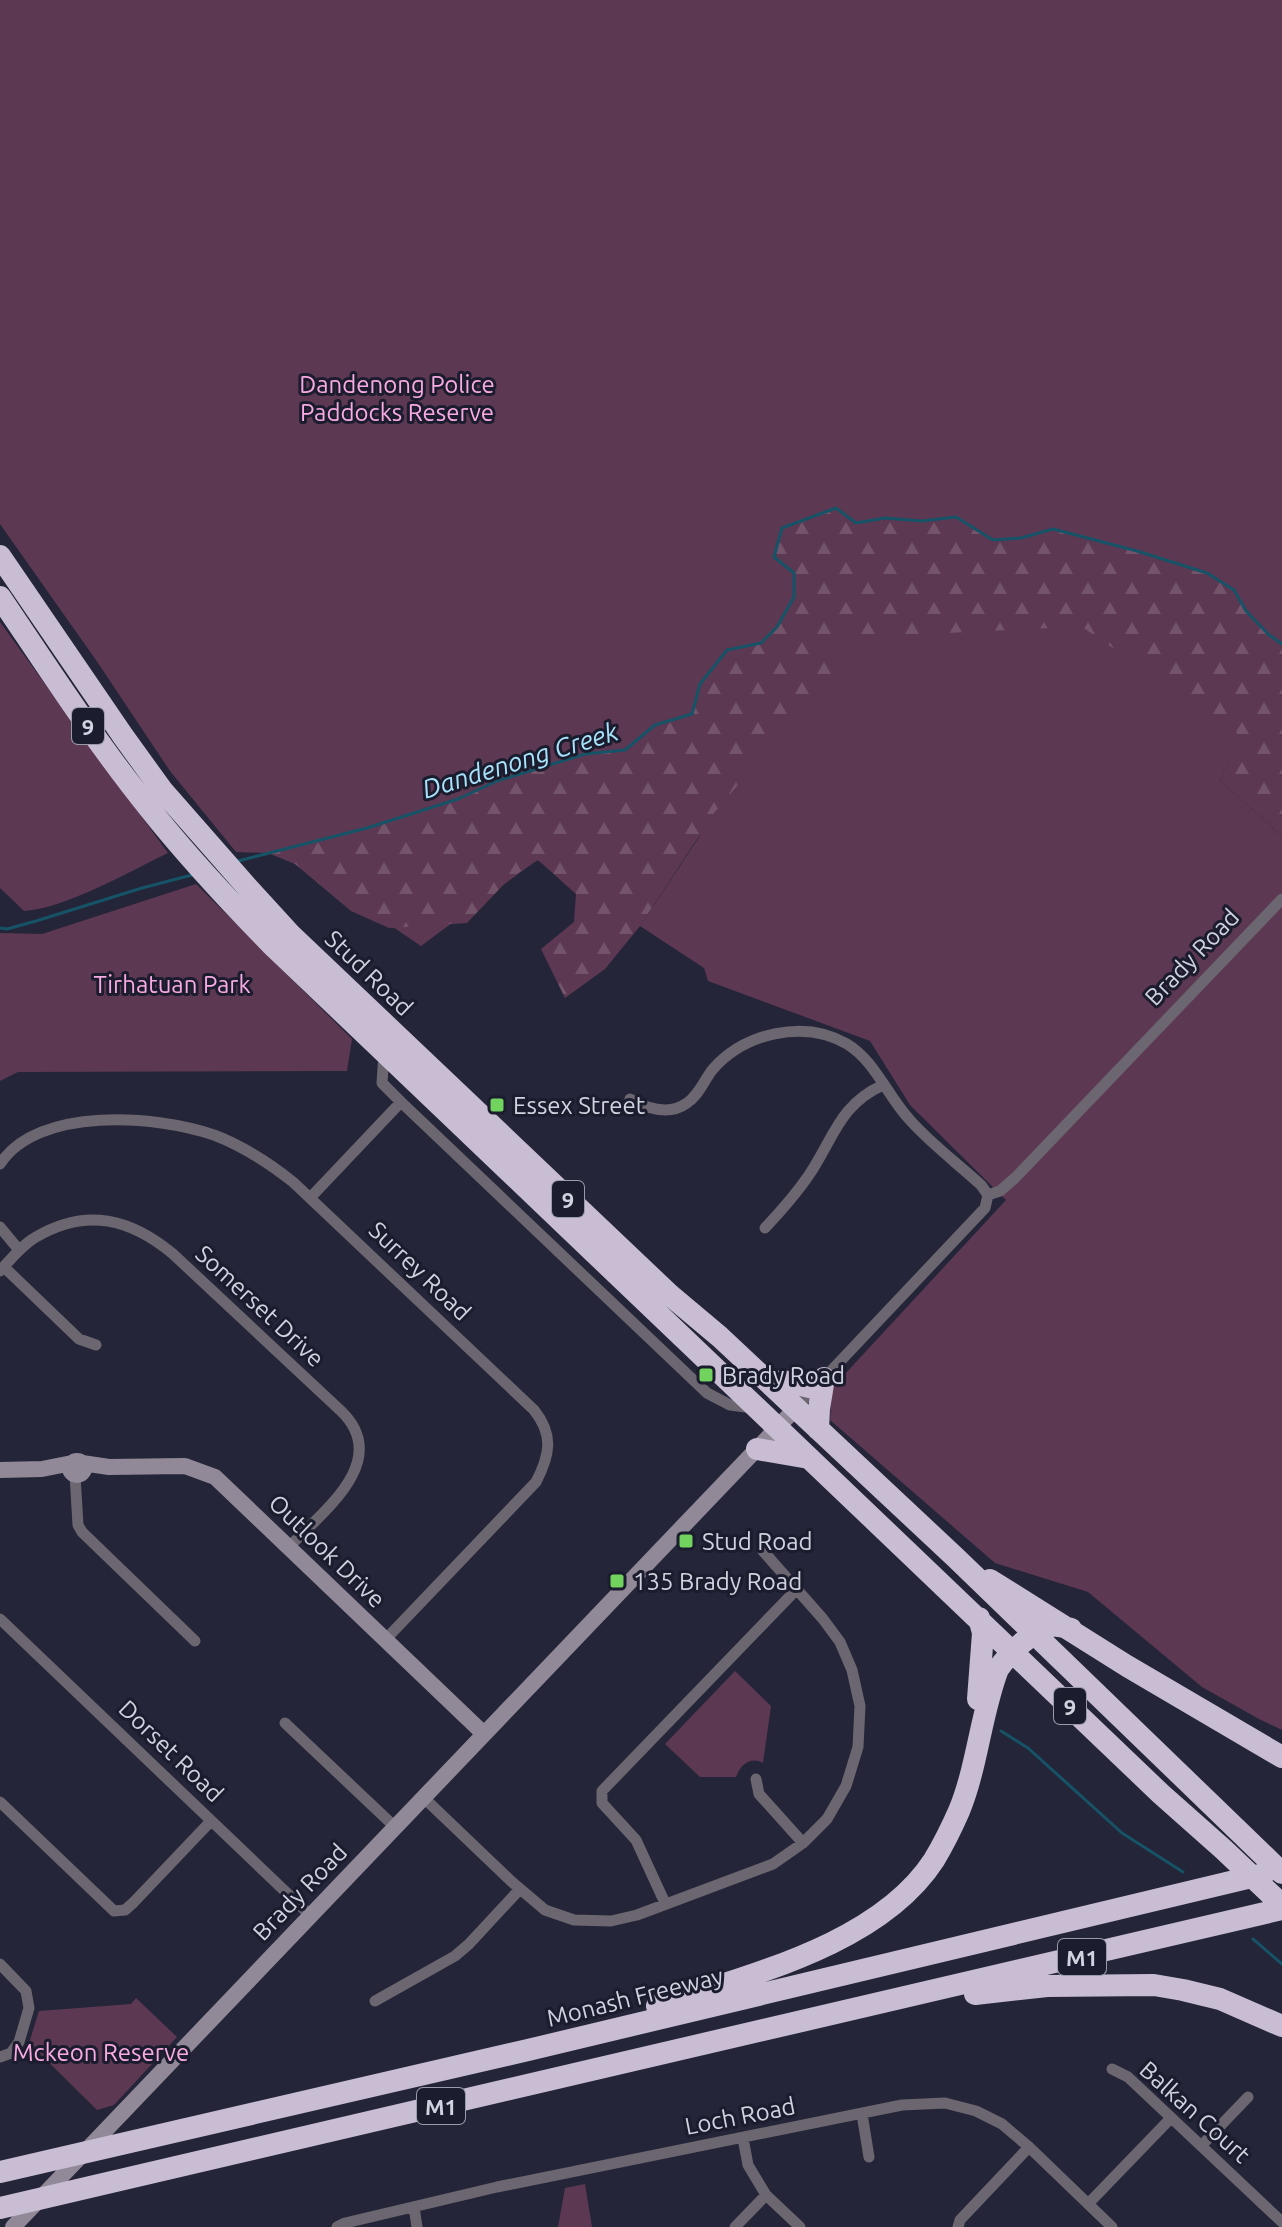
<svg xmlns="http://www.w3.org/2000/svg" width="1282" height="2227" font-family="Ubuntu,sans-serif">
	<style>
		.green { fill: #5d3853 }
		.forest { fill: url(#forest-firs) }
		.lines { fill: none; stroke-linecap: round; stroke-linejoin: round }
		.stream { stroke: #165367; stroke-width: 3 }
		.street { stroke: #6b666f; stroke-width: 11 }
		.secondary { stroke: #918998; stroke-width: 16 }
		.highway { stroke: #c9bdd4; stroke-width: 22 }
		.poi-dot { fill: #72d25e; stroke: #1b1c2e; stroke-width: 3 }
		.labels { text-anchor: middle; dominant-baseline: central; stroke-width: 6; stroke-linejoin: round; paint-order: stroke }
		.shield { fill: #1b1c2e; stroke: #9a9baa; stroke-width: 2 }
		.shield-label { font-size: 22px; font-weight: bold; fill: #d1d2df }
		.park-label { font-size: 24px; fill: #f9aae2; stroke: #1b1c2e }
		.street-label { font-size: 24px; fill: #d1d2df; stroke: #1b1c2e }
		.poi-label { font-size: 24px; fill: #d1d2df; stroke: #1b1c2e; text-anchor: start }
		.water-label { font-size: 26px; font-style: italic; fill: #a7e3fb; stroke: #1b1c2e }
	</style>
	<defs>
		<pattern id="forest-firs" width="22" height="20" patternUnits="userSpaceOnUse" patternTransform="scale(2)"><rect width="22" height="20" fill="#5d3853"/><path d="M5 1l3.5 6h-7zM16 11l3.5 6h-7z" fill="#73546b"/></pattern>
	</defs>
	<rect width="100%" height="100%" fill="#242538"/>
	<path class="green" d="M0 0H1282V674L1241 737 1220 780 1282 836V1730L1259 1719 1202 1687 1088 1592 995 1563 830 1420 832 1388 1006 1200 910 1105 870 1041 708 981 704 968 640 926 701 834 630 919 537 860 421 946 310 871 292 847 268 853 236 852 170 771 98 663 0 524Z
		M0 622 168 853C128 872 67 908 24 911L0 888Z
		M196 884 352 1039 347 1071 18 1072 0 1081V933L42 934Z
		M735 1671 771 1706 763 1763C751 1756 740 1765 736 1777H700L665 1744Z
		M136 1998 177 2037 114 2105 97 2110 29 2043 39 2011 131 2004Z
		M585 2184 592 2227H558L565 2188Z"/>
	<path class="forest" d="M836 508 856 523 885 518 922 521 958 518 993 540 1021 538 1053 529 1137 551 1207 573 1234 590 1246 611 1268 634 1282 644V836L1220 780 1241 736 1075 622 1050 628 845 638 829 678 714 813 640 926 605 969 565 998 541 949 574 922 576 894 538 860 509 879 467 923 389 928 351 911 295 864 268 853 367 828 458 799 497 781 585 754 625 750 655 725 692 714 700 684 727 650 761 643 777 627 794 597 793 573 774 557 782 528Z"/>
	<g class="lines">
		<path class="stream" d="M238 861 367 828 458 799 497 781 585 754 625 750 655 725 692 714 700 684 727 650 761 643 777 627 794 597V573L774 557 782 528 836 508 856 523 885 518 922 521 956 517 993 540 1021 538 1053 529 1137 551 1207 573 1234 590 1246 611 1268 634 1282 644
			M0 928 7 929 36 921 142 888 192 875
			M1001 1731 1028 1748 1122 1833 1183 1872
			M1253 1939 1282 1964"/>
		<path class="street" d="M384 1053 382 1083 401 1102 707 1393 730 1405 753 1408
			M630 1099C648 1109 669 1116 687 1103 699 1095 704 1080 713 1069 745 1033 804 1019 847 1044 875 1061 887 1095 909 1119 930 1143 957 1163 981 1185L988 1195
			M0 1164C38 1106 156 1115 214 1135 243 1146 269 1163 293 1182L534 1410C554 1435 550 1455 536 1482L385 1640
			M988 1195 1000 1191 1015 1178 1282 899
			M310 1198 401 1102
			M0 1227 19 1250
			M765 1228C781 1211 796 1194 809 1175 834 1138 839 1105 883 1085
			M4 1267 79 1339 96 1345
			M0 1271C11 1259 22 1245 36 1237 87 1207 131 1219 173 1254L341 1411C393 1461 321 1513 289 1547
			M796 1408 985 1208 988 1195
			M75 1475 78 1525 82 1532 195 1641
			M0 1619 311 1916
			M285 1723 395 1827
			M756 1779 759 1794 803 1843
			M423 1797 512 1882 545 1910 574 1920 611 1921 637 1915 773 1864 803 1843 827 1819 846 1786 858 1747 860 1706 852 1670 840 1642 823 1619 763 1551
			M0 1802 114 1911 125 1910 133 1903 211 1821
			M665 1903 636 1840 602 1803V1791L796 1590
			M0 1964 26 1991 29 2008 19 2042 11 2053 0 2057
			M375 2001 455 1956 469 1944 520 1889
			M1112 2069 1128 2077 1282 2222
			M862 2114 869 2157
			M1201 2146 1248 2097
			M766 2195 800 2227
			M1088 2204 1171 2118
			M414 2207 417 2227
			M337 2227 345 2223 497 2187 902 2105 945 2103 976 2111 1002 2124 1029 2147 1112 2227
			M735 2227 766 2195 748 2165 743 2138
			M958 2227 960 2220 1029 2147"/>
		<path class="secondary" d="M70 1468a7 7 0 1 1 14 0a7 7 0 1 1-14 0Z
			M82 1463 109 1467 185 1466 215 1477 484 1734
			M0 1470 42 1469 72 1463
			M13 2227 796 1408"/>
		<path class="highway" d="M0 556 123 736 162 790 248 888 290 934 670 1295 720 1337 956 1558 1282 1873
			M0 597C48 668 95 741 149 808 187 856 229 901 272 945L1161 1794 1223 1849 1282 1905
			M771 1384 783 1381 814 1388
			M818 1429 819 1409 824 1378
			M757 1449 809 1458
			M990 1580 1127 1666 1282 1757
			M978 1699 983 1633 979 1618
			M975 1994 1047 1986 1154 1985 1183 1990 1220 1999 1282 2026
			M657 2006C748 1975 879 1945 934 1860 943 1845 952 1827 959 1811 977 1768 981 1713 998 1669 1008 1655 1034 1628 1052 1626 1058 1625 1065 1627 1071 1629
			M0 2172 528 2050 1264 1874
			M0 2208 1282 1909"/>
	</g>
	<g class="poi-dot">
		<rect x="489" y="1097" width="16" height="16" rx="4"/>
		<rect x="698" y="1367" width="16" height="16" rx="4"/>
		<rect x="678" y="1533" width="16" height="16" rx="4"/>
		<rect x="609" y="1573" width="16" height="16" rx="4"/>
	</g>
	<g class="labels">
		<g class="shield">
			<rect x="72" y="708" width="32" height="36" rx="6"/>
			<rect x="552" y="1181" width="32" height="36" rx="6"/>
			<rect x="1054" y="1688" width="32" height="36" rx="6"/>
			<rect x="1058" y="1939" width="48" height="36" rx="6"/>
			<rect x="417" y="2088" width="48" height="36" rx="6"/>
		</g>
		<g class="shield-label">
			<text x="88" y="726">9</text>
			<text x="568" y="1199">9</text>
			<text x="1070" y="1706">9</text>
			<text x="1082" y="1957">M1</text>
			<text x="441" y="2106">M1</text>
		</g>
		<g class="park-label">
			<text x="397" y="384">Dandenong Police<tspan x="397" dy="28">Paddocks Reserve</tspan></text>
			<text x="172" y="984">Tirhatuan Park</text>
			<text x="101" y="2052">Mckeon Reserve</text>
		</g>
		<g class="street-label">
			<text transform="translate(1192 957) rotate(-46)">Brady Road</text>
			<text transform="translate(369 973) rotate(44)">Stud Road</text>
			<text transform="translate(420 1271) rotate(44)">Surrey Road</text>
			<text transform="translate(260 1306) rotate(43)">Somerset Drive</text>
			<text transform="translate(327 1551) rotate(44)">Outlook Drive</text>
			<text transform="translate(171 1751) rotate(44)">Dorset Road</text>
			<text transform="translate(300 1892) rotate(-46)">Brady Road</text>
			<text transform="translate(635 1997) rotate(-14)">Monash Freeway</text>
			<text transform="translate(1195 2112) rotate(42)">Balkan Court</text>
			<text transform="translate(740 2116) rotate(-11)">Loch Road</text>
		</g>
		<g class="poi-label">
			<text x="513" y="1105">Essex Street</text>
			<text x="722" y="1375">Brady Road</text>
			<text x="702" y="1541">Stud Road</text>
			<text x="633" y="1581">135 Brady Road</text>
		</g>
		<g class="water-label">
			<text transform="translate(520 760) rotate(-17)">Dandenong Creek</text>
		</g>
	</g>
</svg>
